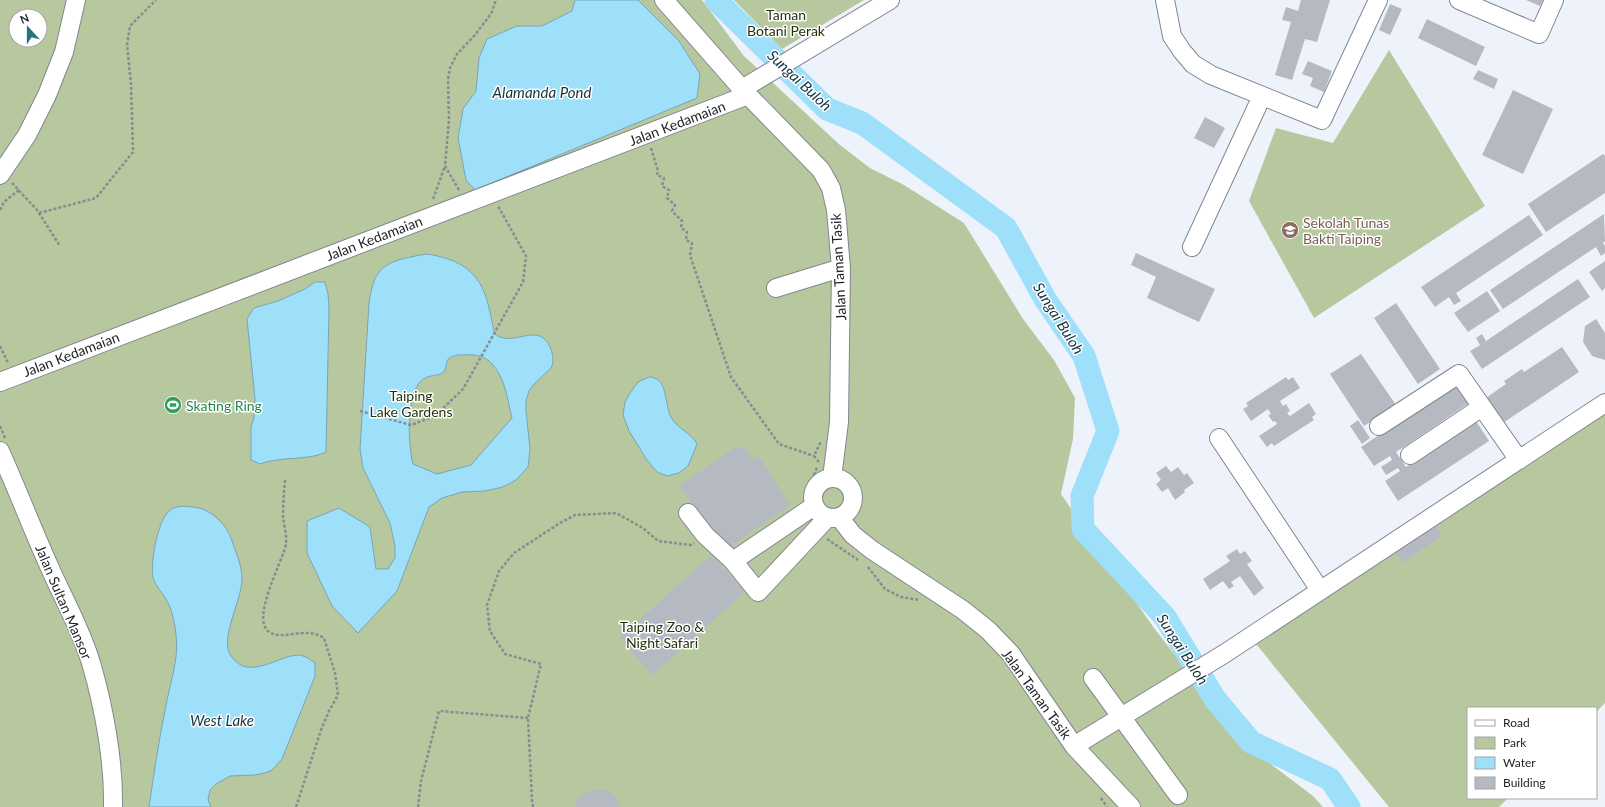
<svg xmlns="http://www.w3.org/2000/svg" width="1605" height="807" font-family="Lato,sans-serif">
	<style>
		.green { fill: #b8c89e; fill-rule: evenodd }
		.water { fill: #9edff9; stroke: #77a5b8; fill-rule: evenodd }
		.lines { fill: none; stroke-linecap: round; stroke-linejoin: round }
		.river { stroke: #9edff9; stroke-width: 23 }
		.building { fill: #b5bac2 }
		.minor-casing { stroke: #82868e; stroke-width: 20 }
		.path { stroke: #888c92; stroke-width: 2.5; stroke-dasharray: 3 2; stroke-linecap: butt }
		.minor { stroke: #fff; stroke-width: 18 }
		.labels { text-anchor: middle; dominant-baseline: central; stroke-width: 3; stroke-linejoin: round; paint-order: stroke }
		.park-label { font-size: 14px; fill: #26320a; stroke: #fff }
		.street-label { font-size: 14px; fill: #1d1f22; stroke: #fff }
		.education-label { font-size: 14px; fill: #785e54; stroke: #fff; text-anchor: start }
		.leisure-label { font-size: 14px; fill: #27864d; stroke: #fff; text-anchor: start }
		.water-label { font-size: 15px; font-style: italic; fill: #153440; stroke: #fff }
	</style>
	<rect width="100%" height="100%" fill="#eef3fb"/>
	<path class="green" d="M0 0H702L744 56 840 145 870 168 904 185 964 223 1023 319 1054 360 1075 398 1073 439 1061 494 1154 628 1244 744 1313 796 1323 807H0ZM16 16H40V40H16Z
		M734 0H864L782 49Z
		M1389 50 1485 206 1314 318 1249 201 1276 128 1333 143Z
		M1605 410V703L1596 712V708H1468V798H1508L1499 807H1389L1256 644Z"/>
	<path class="water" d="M575 0H638L679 41 700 74 697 98 475 190 466 180 458 138 463 109 476 91 479 58 487 39 517 26H542L572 11Z
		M427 254C459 259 480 271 488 304 491 314 492 325 495 334 513 349 539 319 551 349 553 356 554 362 551 368L534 384 529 391 526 401V411L530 449 528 467 516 480 503 487 485 491 462 492 442 498 429 507 397 591 358 633 332 606 307 553V521L339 508 370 527 376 569H388L395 558V546L390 523 363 468 360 449 369 303C373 279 376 266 402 259 411 257 418 255 427 254ZM458 355C466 355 476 354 483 357 504 368 507 398 512 418L471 465 437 474 413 464C408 445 406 395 421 381 428 374 437 377 444 372 449 362 443 358 458 355Z
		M315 282H325L328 294 329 308 326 452C309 461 280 456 260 464L251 460V427L254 418 255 399 247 319 254 308 278 301 305 289Z
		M649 377C652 377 656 378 658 380 666 384 666 408 671 417 677 429 691 432 697 444L688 466 679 473 667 476 657 472 647 460 629 431 623 415 625 402 630 393 638 382Z
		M184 506C190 507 199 507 205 510 219 517 229 529 233 544 237 555 242 567 242 579 242 600 219 639 231 656 249 682 278 655 299 655 306 656 311 660 315 663V676L282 759 272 770 265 773 254 775 230 776 216 784 210 790 208 800 211 807H149C154 773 159 739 166 705 169 689 174 673 176 657 178 641 175 615 167 601 163 593 155 586 153 577 150 563 158 520 169 511 174 507 178 507 184 506Z"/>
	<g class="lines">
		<path class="river" d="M716 0 827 109 862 123 1006 228 1045 299 1084 356 1108 431 1082 496 1083 529 1165 617 1215 699 1251 742 1330 779 1349 807"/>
	</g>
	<path class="building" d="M1301 0H1330L1317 42 1305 39 1292 80 1275 75 1291 22 1282 20 1286 7 1298 11Z
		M1526 0H1543L1540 6Z
		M1390 4 1402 9 1390 35 1379 30Z
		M1427 19 1485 47 1476 66 1418 38Z
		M1308 61 1332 71 1324 92 1310 86 1313 78 1302 74Z
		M1478 70 1498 79 1494 89 1473 79Z
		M1513 90 1553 109 1523 174 1482 155Z
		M1205 117 1225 128 1214 148 1194 138Z
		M1603 154 1605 156V193L1546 232 1528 204Z
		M1604 214 1605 241 1603 243 1605 246V253L1601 256 1596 247 1503 309 1490 290Z
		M1529 215 1543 235 1456 293 1461 301 1454 305 1449 297 1435 307 1421 287Z
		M1136 253 1215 289 1199 322 1147 298 1156 277 1131 265Z
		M1605 261V288L1602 291 1589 272Z
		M1578 279 1590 297 1482 369 1470 351 1480 345 1476 338 1482 334 1486 341Z
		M1487 291 1500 311 1468 332 1454 313Z
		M1396 303 1440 369 1418 384 1374 318Z
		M1596 319 1605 333V360L1592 356 1583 342 1585 326Z
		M1562 347 1579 372 1500 425 1483 400 1506 384 1504 381 1522 369 1524 372Z
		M1361 354 1396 405 1364 426 1330 374Z
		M1286 377 1288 380 1293 377 1300 388 1280 401 1283 406 1286 404 1290 411 1287 413 1290 416 1309 403 1316 414 1312 417 1314 420 1274 446 1272 443 1267 447 1259 436 1277 424 1275 421 1273 422 1268 415 1271 414 1268 409 1251 421 1243 409 1248 406 1246 403Z
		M1456 384 1469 403 1396 452 1406 467 1476 421 1489 441 1398 501 1385 481 1400 471 1398 468 1386 475 1381 467 1392 460 1390 456 1374 466 1361 447Z
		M1358 420 1370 438 1362 444 1350 426Z
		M736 447 747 449 752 459 759 456 790 505 724 551 679 486Z
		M1166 466 1171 472 1178 467 1184 475 1187 473 1194 483 1184 490 1185 492 1175 500 1168 488 1162 492 1156 484 1161 480 1156 473Z
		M1434 524 1442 536 1403 563 1395 551Z
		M1237 549 1240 554 1245 551 1252 561 1247 564 1264 588 1254 596 1240 576 1231 582 1234 586 1229 589 1223 581 1210 590 1203 579 1230 561 1226 556Z
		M711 555 745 592 653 675 619 638Z
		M597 789 604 790 611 793 617 798 621 807H575L578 800 583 794 589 791Z"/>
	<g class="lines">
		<defs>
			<path id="minor" d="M664 0 742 89 821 170 831 188 836 210 841 268 839 422 832 478
				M1165 0 1172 36 1182 51 1193 64 1211 75 1322 120 1378 0
				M1459 0 1539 34 1554 0
				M742 89 890 0
				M0 175 27 135 47 95 64 52 76 0
				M1192 247 1262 96
				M776 288 841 268
				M0 382 748 95
				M1379 426 1459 374 1519 460
				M1219 438 1320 590
				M0 451C17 489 32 528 49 566 63 598 81 629 91 663 104 707 114 762 113 807
				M1410 455 1482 407
				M813 498a20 20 0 1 1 40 0a20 20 0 1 1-40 0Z
				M688 513 705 535 733 561 814 506
				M839 517 853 535 872 550 963 610 988 630 1011 654 1074 746 1131 807
				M733 561 758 592 827 518
				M1093 678 1178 795
				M1074 746 1224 654 1605 403"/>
		</defs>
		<use href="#minor" class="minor-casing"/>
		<path class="path" d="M651 148 658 171 657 175 664 178 662 186 669 190 667 198 675 205 672 211 682 221 681 228 687 232 686 240 692 243 690 255 731 377 779 444 814 456
			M12 183 37 210 60 246
			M459 190 445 166 449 119 448 79 450 68 457 54 474 36 491 14 496 0
			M433 199 445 166
			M0 210 4 202 19 190
			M39 213 96 198 133 152 131 84 127 45 130 26 156 0
			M0 346 8 363
			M360 411 411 425 435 416 463 389 523 282 526 256 498 206
			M0 426 5 438
			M819 462 814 456 821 441
			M285 480C284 492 283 504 283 517 284 525 287 536 286 544 283 561 248 623 271 633 286 640 305 626 324 638L335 673 338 695 329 711 321 730 296 807
			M807 494 817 467
			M827 539 858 560
			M868 567 885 589 901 597 920 600
			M1101 798 1107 807
			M418 807 421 781 439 711 528 718
			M533 807 532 800 528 718 541 664 505 654 490 631 487 605 499 571 514 553 560 523 575 515 616 513 643 528 658 541 691 545 694 543"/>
		<use href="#minor" class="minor"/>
	</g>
	<defs>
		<symbol id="school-disc" viewBox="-11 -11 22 22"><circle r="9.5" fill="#8d6e63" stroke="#fff"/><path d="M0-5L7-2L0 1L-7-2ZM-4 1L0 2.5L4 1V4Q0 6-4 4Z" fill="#fff"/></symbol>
		<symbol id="stadium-disc" viewBox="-11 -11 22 22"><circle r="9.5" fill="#2e9e5b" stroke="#fff"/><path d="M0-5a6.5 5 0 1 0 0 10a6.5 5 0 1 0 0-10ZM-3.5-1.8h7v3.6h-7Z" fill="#fff"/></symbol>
	</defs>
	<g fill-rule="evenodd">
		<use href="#school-disc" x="1280" y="220" width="20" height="20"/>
		<use href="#stadium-disc" x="163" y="395" width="20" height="20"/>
	</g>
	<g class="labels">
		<g class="park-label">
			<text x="786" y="14">Taman<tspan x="786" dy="16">Botani Perak</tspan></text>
			<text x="411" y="395">Taiping<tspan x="411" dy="16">Lake Gardens</tspan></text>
			<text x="662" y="626">Taiping Zoo &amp;<tspan x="662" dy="16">Night Safari</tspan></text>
		</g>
		<g class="street-label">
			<text transform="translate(677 123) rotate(-21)">Jalan Kedamaian</text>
			<text transform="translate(374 238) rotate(-21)">Jalan Kedamaian</text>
			<text transform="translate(838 267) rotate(-93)">Jalan Taman Tasik</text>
			<text transform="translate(71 354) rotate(-21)">Jalan Kedamaian</text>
			<text transform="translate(64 602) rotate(67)">Jalan Sultan Mansor</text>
			<text transform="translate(1037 694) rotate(54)">Jalan Taman Tasik</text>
		</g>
		<g class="education-label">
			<text x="1303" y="222">Sekolah Tunas<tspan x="1303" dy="16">Bakti Taiping</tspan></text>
		</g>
		<g class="leisure-label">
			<text x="186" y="405">Skating Ring</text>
		</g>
		<g class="water-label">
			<text transform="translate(800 80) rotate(43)">Sungai Buloh</text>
			<text x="542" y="92">Alamanda Pond</text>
			<text transform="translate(1059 318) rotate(58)">Sungai Buloh</text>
			<text transform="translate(1183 649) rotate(57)">Sungai Buloh</text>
			<text x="222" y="720">West Lake</text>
		</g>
	</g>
	<rect x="1467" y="707" width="130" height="92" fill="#ffffff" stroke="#a5a5a7"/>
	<rect x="1475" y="720" width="20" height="6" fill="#ffffff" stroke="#a5a5a7"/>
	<text x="1503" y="727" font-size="12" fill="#1d1f22">Road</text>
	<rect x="1475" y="737" width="20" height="12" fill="#b8c89e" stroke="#a5a5a7"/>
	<text x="1503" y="747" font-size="12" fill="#1d1f22">Park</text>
	<rect x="1475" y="757" width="20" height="12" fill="#9edff9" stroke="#a5a5a7"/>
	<text x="1503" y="767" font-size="12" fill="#1d1f22">Water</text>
	<rect x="1475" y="777" width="20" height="12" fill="#b5bac2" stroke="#a5a5a7"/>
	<text x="1503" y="787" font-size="12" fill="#1d1f22">Building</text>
	<g transform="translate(28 28) rotate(339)"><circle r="19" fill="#ffffff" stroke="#a5a5a7"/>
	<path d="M0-3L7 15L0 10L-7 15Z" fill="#2a727c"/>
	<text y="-6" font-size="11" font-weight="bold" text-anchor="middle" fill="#1d1f22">N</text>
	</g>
</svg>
